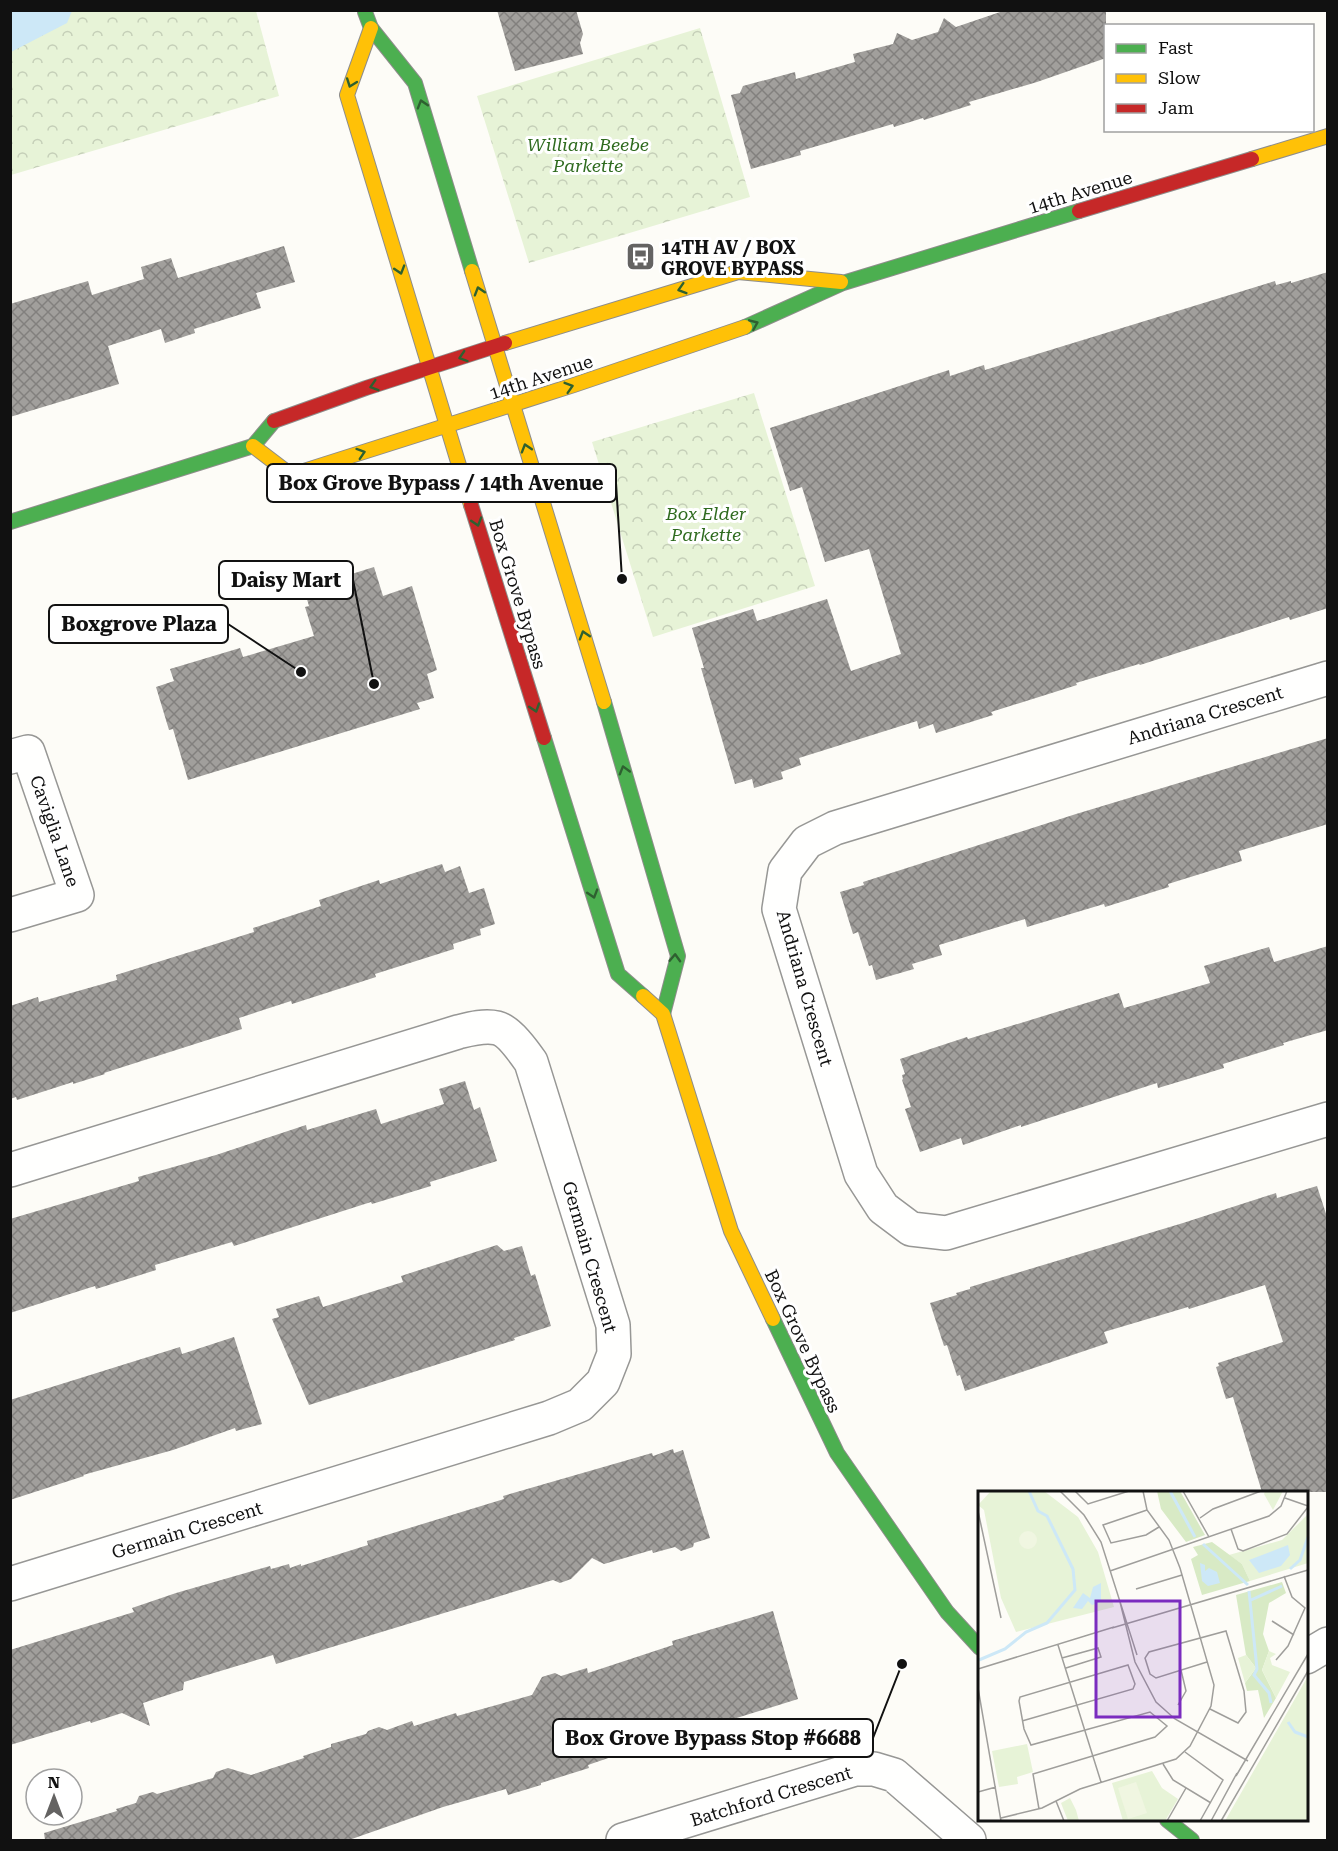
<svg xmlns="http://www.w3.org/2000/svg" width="1338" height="1851" font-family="'Roboto Serif',serif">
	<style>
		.park { fill: url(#park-crowns) }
		.water { fill: #cde8f7 }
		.building { fill: url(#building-cross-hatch) }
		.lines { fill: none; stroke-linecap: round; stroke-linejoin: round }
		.street-casing { stroke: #979795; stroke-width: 36 }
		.fast-casing { stroke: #8e8d8b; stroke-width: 16 }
		.slow-casing { stroke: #8e8d8b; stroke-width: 16 }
		.jam-casing { stroke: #8e8d8b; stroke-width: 16 }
		.street { stroke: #fffffe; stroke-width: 33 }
		.fast { stroke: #4caf50; stroke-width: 14 }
		.slow { stroke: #ffc107; stroke-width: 14 }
		.jam { stroke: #c62828; stroke-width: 14 }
		.oneway { stroke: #2e6030 }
		.labels { text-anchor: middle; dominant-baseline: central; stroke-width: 6; stroke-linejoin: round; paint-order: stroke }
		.park-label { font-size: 18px; font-style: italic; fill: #2f6b1f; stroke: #fff }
		.street-label { font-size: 18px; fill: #111; stroke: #fff }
		.poi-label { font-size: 18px; font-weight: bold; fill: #111; stroke: #fff; text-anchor: start }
		.inset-river { fill: none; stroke: #cde8f7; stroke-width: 3 }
		.inset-road { fill: none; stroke: #9f9e9b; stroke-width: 1.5 }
		.view { fill: #7b2cbf; fill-opacity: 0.15; stroke: #7b2cbf; stroke-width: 3 }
		.inset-edge { fill: none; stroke: #111; stroke-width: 3 }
		.leader { fill: none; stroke: #111; stroke-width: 2 }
		.callout-dot { fill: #111; stroke: #fff; stroke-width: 2 }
		.callout { fill: #fff; stroke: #111; stroke-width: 2 }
		.callout-label { font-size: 20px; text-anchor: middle; font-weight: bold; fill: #111 }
	</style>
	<defs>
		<pattern id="park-crowns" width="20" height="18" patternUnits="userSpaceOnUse" patternTransform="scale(1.5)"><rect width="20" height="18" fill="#e7f3d7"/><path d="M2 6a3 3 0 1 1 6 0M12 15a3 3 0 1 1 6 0" fill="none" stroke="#c5cfb8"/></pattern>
		<pattern id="building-cross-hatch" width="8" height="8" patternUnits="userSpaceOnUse" patternTransform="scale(1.5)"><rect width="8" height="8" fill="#a19f9c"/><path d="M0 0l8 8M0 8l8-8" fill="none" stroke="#82807e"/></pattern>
	</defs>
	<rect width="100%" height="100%" fill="#fdfcf7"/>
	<path class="park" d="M11 11H256L279 96 11 175Z
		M700 28 750 197 529 263 477 96Z
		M754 393 815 586 653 637 592 442Z"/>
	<path class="water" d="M11 10H72V11L67 23 11 52Z"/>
	<path class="building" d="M497 10H576L583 34 580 43 583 54 515 71Z
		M1006 10H1106V58L1037 82 969 102 971 105 924 120 923 118 894 127 893 124 800 151 801 155 751 169 731 95 740 93 743 86 795 72 796 79 855 62 853 54 893 44 897 33 912 40 938 32 944 18 956 27Z
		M284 246 295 282 256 293 261 308 194 329 195 333 165 343 161 329 108 346 119 384 10 417V304L88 281 92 295 144 279 141 267 171 258 178 278Z
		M1328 272V608L1290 620 1289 617 1140 665 1139 664 1076 683 1077 685 991 712 993 715 936 733 933 724 919 729 917 721 799 758 801 765 781 772 783 779 754 788 752 779 735 784 701 668H704L692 628 753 609 757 621 827 599 851 671 901 654 869 549 825 562 802 487 790 491 770 428 949 370 950 376 984 365 985 370 1275 281 1276 285 1291 281V283Z
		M374 567 383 596 412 586 437 670 427 674 434 698 417 703 420 709 188 780 173 729 169 730 156 687 174 681 170 669 240 648 243 657 314 636 305 607 309 606 304 589Z
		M1328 738V824L1239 851 1242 861 1168 884 1169 887 1105 907 1104 904 1027 927 1025 919 939 945 942 955 912 964 914 969 876 980 872 965 869 966 858 932 853 934 840 892 864 885 863 882 1076 814Z
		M442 864 445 872 460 866 469 893 484 888 495 924 480 929 481 935 453 944 454 949 375 974 376 977 292 1004 291 1001 239 1018 242 1029 104 1073 105 1074 73 1084V1082L17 1100 16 1097 10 1099V1006L38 997 39 1002 117 980 116 975 254 932 253 928 321 906 319 900 379 880 380 884Z
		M1328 946V1030L1283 1043 1284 1045 1223 1064 1224 1068 1188 1079 1158 1088 1157 1083 1021 1127V1125L963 1145 961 1138 920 1152 905 1109 911 1107 902 1080 903 1079 902 1075 905 1074 900 1059 967 1037 968 1039 1119 993 1124 1008 1210 983 1204 966 1269 947 1274 962Z
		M465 1081 474 1110 480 1107 497 1161 430 1182 431 1186 372 1204 371 1202 234 1246 232 1242 155 1265 156 1270 96 1289 95 1286 10 1313V1219L139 1181 138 1177 216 1155 306 1125 307 1130 376 1109 381 1124 444 1104 439 1089Z
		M1317 1186 1328 1220V1492H1262L1233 1397 1226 1399 1216 1367 1219 1366 1218 1363 1283 1342 1265 1285 1189 1309 1188 1307 1104 1332 1108 1343 965 1391 960 1375 957 1376 947 1345 944 1346 930 1303 957 1295 956 1293 970 1289V1287L1183 1223 1276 1193 1277 1198Z
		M497 1245 504 1251 522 1246 531 1276 535 1274 551 1326 514 1338 515 1340 309 1405 272 1319 279 1317 276 1309 319 1296 323 1307 403 1282 401 1276Z
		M234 1337 262 1424 236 1431 235 1428 173 1450 83 1475 84 1476 10 1500V1400L180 1347 182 1354Z
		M673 1449 674 1453 683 1450 710 1538 694 1543 693 1547 681 1551 675 1547 653 1553 652 1550 604 1564 592 1558 571 1579 560 1583 553 1580 523 1589 276 1664 273 1655 184 1682 183 1690 143 1703 150 1726 122 1713 91 1723 90 1721 10 1745V1650L134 1612 132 1608 176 1593 270 1566 271 1569 289 1564 290 1568 301 1564V1566L368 1545 367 1541 504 1499 503 1496 652 1453 653 1456Z
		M773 1611 798 1699 617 1755 588 1765 589 1768 541 1783V1785L508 1795 506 1789 443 1807 349 1840H45L44 1833 117 1811 116 1809 136 1803 139 1796 153 1792 157 1794 213 1778 216 1772 228 1768 251 1775 304 1758 303 1756 331 1747V1744L366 1734 368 1731 379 1727 387 1730 412 1721 414 1726 456 1713 457 1716 532 1695 542 1677 555 1673 561 1676 587 1668 588 1673 673 1645 672 1641Z"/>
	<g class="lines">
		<defs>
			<path id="street" d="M1328 678 835 828 807 842 785 871 779 909 861 1174 883 1208 911 1229 946 1233 1328 1119
				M10 757 28 752 77 895 10 915
				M10 1170 458 1032C470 1029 484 1025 497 1028 509 1031 524 1052 531 1062L613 1325 614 1354 603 1382 580 1405 549 1418 10 1584
				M1306 1657 1328 1644
				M623 1840 855 1769H874L894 1775 969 1840"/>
			<path id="fast" d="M365 12 371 28 415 83 472 271
				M745 327 843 283 1079 211
				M10 522 253 446 274 421
				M604 702 678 956 663 1014
				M544 738 618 974 643 996
				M773 1319 837 1453 947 1612 980 1648
				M1167 1820 1192 1840"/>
			<path id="slow" d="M371 28 347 95 471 505
				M1252 159 1328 136
				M472 271 604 702
				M505 343 738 272 841 282
				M253 446 291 475 574 385 745 327
				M643 996 663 1014 731 1231 773 1319"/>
			<path id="jam" d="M1079 211 1252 159
				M274 421 366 388 505 343
				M471 505 544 738"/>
		</defs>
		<use href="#street" class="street-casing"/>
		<use href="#fast" class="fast-casing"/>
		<use href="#slow" class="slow-casing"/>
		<use href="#jam" class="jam-casing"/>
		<use href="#street" class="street"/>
		<use href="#fast" class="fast"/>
		<use href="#slow" class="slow"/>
		<use href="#jam" class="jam"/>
	</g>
	<defs><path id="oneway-chevron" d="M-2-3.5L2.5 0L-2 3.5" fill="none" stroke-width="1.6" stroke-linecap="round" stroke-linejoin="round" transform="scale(1.5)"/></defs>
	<g class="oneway">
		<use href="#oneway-chevron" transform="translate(351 83) rotate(110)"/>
		<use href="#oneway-chevron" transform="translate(422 104) rotate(-107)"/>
		<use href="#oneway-chevron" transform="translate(400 270) rotate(73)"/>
		<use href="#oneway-chevron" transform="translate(682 289) rotate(163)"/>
		<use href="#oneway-chevron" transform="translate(479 291) rotate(-107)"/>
		<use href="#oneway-chevron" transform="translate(754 324) rotate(-23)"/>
		<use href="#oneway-chevron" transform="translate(463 357) rotate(162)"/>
		<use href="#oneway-chevron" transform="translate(374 386) rotate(163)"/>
		<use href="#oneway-chevron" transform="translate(569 387) rotate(-17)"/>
		<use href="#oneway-chevron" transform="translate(526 448) rotate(-107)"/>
		<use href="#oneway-chevron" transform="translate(361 453) rotate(-18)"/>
		<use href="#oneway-chevron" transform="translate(477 522) rotate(73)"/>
		<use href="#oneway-chevron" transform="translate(584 635) rotate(-107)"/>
		<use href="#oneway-chevron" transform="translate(535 708) rotate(72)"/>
		<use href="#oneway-chevron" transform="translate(624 770) rotate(-106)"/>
		<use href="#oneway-chevron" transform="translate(593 894) rotate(73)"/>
		<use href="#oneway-chevron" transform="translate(675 958) rotate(-88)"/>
	</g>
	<defs>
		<symbol id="bus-square" viewBox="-11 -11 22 22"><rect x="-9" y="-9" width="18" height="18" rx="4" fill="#646362" stroke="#fff"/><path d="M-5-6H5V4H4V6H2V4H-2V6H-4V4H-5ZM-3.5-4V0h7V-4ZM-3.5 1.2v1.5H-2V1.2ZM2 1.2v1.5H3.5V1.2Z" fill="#fff"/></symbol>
	</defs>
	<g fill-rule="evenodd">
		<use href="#bus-square" x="624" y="240" width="33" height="33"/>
	</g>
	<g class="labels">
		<g class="park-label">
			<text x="588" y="144">William Beebe<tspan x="588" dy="21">Parkette</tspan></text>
			<text x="706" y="513">Box Elder<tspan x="706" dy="21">Parkette</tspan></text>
		</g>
		<g class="street-label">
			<text transform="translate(1080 192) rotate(-17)">14th Avenue</text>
			<text transform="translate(541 377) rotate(-18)">14th Avenue</text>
			<text transform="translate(518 594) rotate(73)">Box Grove Bypass</text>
			<text transform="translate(1205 715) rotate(-17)">Andriana Crescent</text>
			<text transform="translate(55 831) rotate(71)">Caviglia Lane</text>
			<text transform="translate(805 988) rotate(74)">Andriana Crescent</text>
			<text transform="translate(590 1257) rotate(74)">Germain Crescent</text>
			<text transform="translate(803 1341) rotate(65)">Box Grove Bypass</text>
			<text transform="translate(187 1530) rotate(-17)">Germain Crescent</text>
			<text transform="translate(771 1796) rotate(-17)">Batchford Crescent</text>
		</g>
		<g class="poi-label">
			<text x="661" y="247">14TH AV / BOX<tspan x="661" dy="21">GROVE BYPASS</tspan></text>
		</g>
	</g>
	<g transform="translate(978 1491)">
		<rect width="330" height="330" fill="#fdfcf7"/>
		<path d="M330 23V72L272 90 264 73 251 64 304 49Z" fill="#e7f3d7"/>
		<path d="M179 0H202L227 44 208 51 183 18ZM234 51 264 73 272 90 224 104 213 68 220 64 215 56ZM304 91 308 102 291 112 285 143 291 160 284 179 298 207 286 227 280 199 269 200 267 192 278 177 268 164 258 104Z" fill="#d8eac5"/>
		<path d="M13 0H66L100 26 120 61 136 116 38 141 23 107 6 19 0 14ZM287 0H305L295 19 286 3ZM291 160 298 163 292 167 294 174 312 181 298 207 284 179ZM268 164 278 177 267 192 260 167ZM330 185V330H247ZM49 253 55 281 39 286 40 293 21 296 14 260ZM174 280 184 297 200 308 187 330H145L134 292ZM92 307 98 319 101 330H90L83 312Z" fill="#e7f3d7"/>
		<path d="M41 49a9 9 0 1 1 18 0a9 9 0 1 1-18 0ZM158 291 169 322 150 328 140 297Z" fill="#f0f6e1"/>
		<path d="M310 54 312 64 303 75 281 82 271 69ZM222 72 227 74V80L231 77 239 81 242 92 230 95 224 90ZM123 92V111L114 114 110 110 104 118 95 117 105 102 112 107 115 96Z" fill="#cde8f7"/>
		<path class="inset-river" d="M192 0 217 46M225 53 270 94M312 78 322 69 330 46M271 100 279 178 276 184 291 202 293 212M273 109 304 95M1 169 27 158 48 141 69 132 97 99 95 78 69 25 60 20 51 0M310 231 317 241 330 246"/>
		<path class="inset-road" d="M82 0 106 24 123 51 159 164M97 0 110 13 151 0M205 0 231 46M307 7 330 15M169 19 125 34 133 52 168 44 181 36M0 20 23 127M222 27 235 18 283 0M253 38 260 58 265 60 309 43 330 16M132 80 291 25 303 15 309 0M158 98 204 84M142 111 157 171 178 211 197 228 270 270M294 130 316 144M134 137 330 79M80 154 123 291M84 167 120 157 123 166 88 177M298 169 310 155 327 117 314 106 306 85M229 171 178 187 172 183 167 167 171 161 248 140 266 200 268 221 260 232 232 218M0 178 136 136M0 197 23 330M200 214 208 200 203 179M44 230 155 198 157 193 150 174 42 206 41 210 46 238 53 254 172 221 189 235 177 246 55 283 61 318M207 261 245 289 222 330M185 273 195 289 233 312M258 285 330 163M0 301 18 296M78 310 86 330M23 327 64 317 102 298 198 268 212 255 233 215 236 194 202 77 191 49 169 19 165 0M189 330 208 297M233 330 259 282M243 330 330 180"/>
		<path class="view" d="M118 110H202V226H118Z"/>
		<rect width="330" height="330" class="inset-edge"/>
	</g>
	<path class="leader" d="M622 579L616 483M374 684L353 580M301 672L228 624M902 1664L873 1738"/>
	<g class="callout-dot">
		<circle cx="622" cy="579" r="6"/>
		<circle cx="374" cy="684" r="6"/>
		<circle cx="301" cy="672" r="6"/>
		<circle cx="902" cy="1664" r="6"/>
	</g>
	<g class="callout">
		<rect x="267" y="464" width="349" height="38" rx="6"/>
		<rect x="219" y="561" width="134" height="38" rx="6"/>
		<rect x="49" y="605" width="179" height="38" rx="6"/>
		<rect x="553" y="1719" width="320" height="38" rx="6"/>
	</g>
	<g class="callout-label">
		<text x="441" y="490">Box Grove Bypass / 14th Avenue</text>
		<text x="286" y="587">Daisy Mart</text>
		<text x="139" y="631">Boxgrove Plaza</text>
		<text x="713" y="1745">Box Grove Bypass Stop #6688</text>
	</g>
	<rect width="1338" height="1851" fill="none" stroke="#111111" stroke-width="24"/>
	<rect x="1104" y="24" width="210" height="108" fill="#ffffff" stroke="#a0a0a0" stroke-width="1.5"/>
	<rect x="1116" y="44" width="30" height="9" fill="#4caf50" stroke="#a0a0a0" stroke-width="1.5"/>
	<text x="1158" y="54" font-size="18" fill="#111111">Fast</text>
	<rect x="1116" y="74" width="30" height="9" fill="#ffc107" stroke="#a0a0a0" stroke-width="1.5"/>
	<text x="1158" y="84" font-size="18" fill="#111111">Slow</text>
	<rect x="1116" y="104" width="30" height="9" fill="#c62828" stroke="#a0a0a0" stroke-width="1.5"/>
	<text x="1158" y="114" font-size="18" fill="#111111">Jam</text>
	<g transform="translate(54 1797)"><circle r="28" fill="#ffffff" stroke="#a0a0a0" stroke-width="1.5"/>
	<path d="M0-4.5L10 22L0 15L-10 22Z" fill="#646362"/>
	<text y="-9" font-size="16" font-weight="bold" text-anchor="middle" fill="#111111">N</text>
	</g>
</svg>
